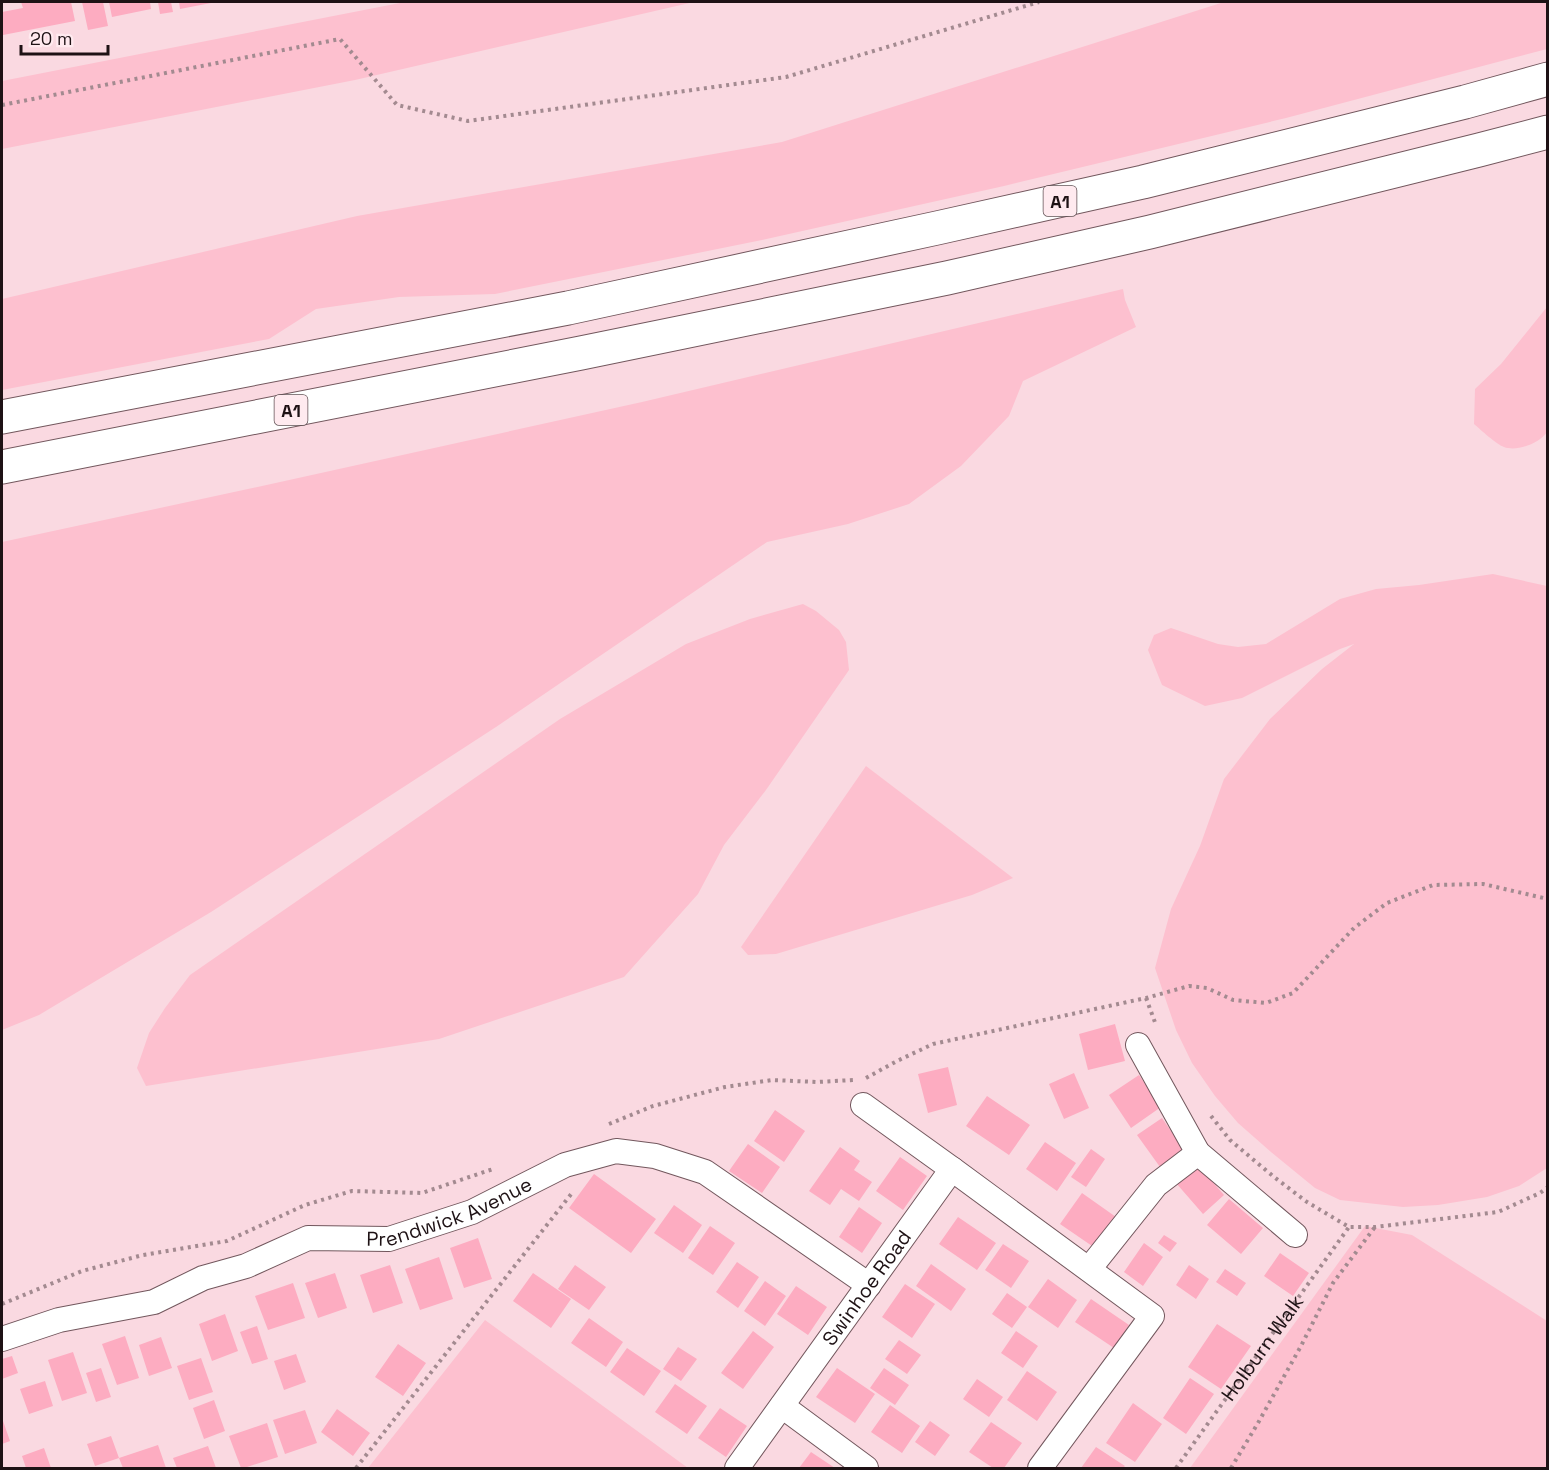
<svg xmlns="http://www.w3.org/2000/svg" width="1549" height="1470" font-family="'Space Grotesk',sans-serif">
	<style>
		.green { fill: #fdc0cf }
		.building { fill: #fdacc1 }
		.lines { fill: none; stroke-linecap: round; stroke-linejoin: round }
		.minor-casing { stroke: #72575d; stroke-width: 26 }
		.trunk-casing { stroke: #72575d; stroke-width: 35 }
		.path { stroke: #a38a90; stroke-width: 4; stroke-dasharray: 3 4.5; stroke-linecap: butt }
		.minor { stroke: #fff; stroke-width: 24 }
		.trunk { stroke: #fff; stroke-width: 33 }
		.labels { text-anchor: middle; dominant-baseline: central; stroke-width: 4.5; stroke-linejoin: round; paint-order: stroke }
		.shield { fill: #ffeaef; stroke: #625356; stroke-width: 1.5 }
		.shield-label { font-size: 18px; font-weight: bold; fill: #1e1215 }
		.street-label { font-size: 20px; fill: #1e1215; stroke: #ffeaef }
	</style>
	<rect width="100%" height="100%" fill="#fad9e1"/>
	<path class="green" d="M405 2H694L355 80 2 149V81Z
		M1224 2H1547V49L1286 118 1004 186 762 240 495 294 399 297 316 309 269 339 2 390V299L357 216 782 142Z
		M1123 289 1125 300 1136 327 1023 381 1009 416 961 466 909 504 848 524 767 542 496 727 211 912 39 1015 2 1030V542L262 486 642 402Z
		M1547 307V432C1540 443 1517 452 1504 447 1496 444 1481 430 1474 424L1475 389 1501 364Z
		M1493 574 1547 586V1168L1519 1186 1487 1197 1438 1205 1403 1207 1340 1200 1315 1188 1271 1152 1238 1123 1215 1096 1192 1063 1176 1030 1155 968 1171 909 1200 846 1224 779 1270 719 1322 669 1354 644 1340 649 1242 698 1205 706 1162 685 1148 650 1154 635 1171 628 1218 644 1238 647 1266 644 1340 599 1376 589 1419 585Z
		M803 604 816 611 839 630 846 642 849 670 766 790 724 845 698 894 624 977 439 1039 146 1086 137 1068 149 1033 165 1008 190 975 560 719 686 644 750 619Z
		M866 766 1013 878 972 895 776 954 748 955 741 947Z
		M1365 1226 1412 1235 1547 1321V1468H1190Z
		M485 1320 688 1468H368Z"/>
	<path class="building" d="M21 2H71L75 21 3 35 2 12 23 8Z
		M82 2H103L108 26 88 30Z
		M109 2H150L151 9 112 17Z
		M158 2H171L173 12 160 14Z
		M179 2H211V3L180 9Z
		M1115 1024 1125 1061 1088 1070 1079 1034Z
		M948 1067 957 1105 928 1113 918 1074Z
		M1074 1073 1089 1108 1064 1119 1049 1084Z
		M1139 1075 1161 1107 1131 1128 1109 1095Z
		M987 1096 1030 1125 1009 1155 966 1126Z
		M775 1110 805 1131 784 1162 754 1141Z
		M1162 1118 1184 1150 1160 1167 1137 1135Z
		M1045 1142 1076 1163 1057 1191 1026 1169Z
		M748 1144 780 1167 762 1193 729 1171Z
		M840 1147 860 1161 854 1170 872 1182 859 1201 841 1189 830 1205 809 1191Z
		M1091 1149 1105 1159 1086 1187 1071 1177Z
		M900 1157 927 1176 903 1210 876 1191Z
		M1197 1164 1224 1195 1203 1214 1176 1183Z
		M594 1174 656 1219 631 1253 569 1208Z
		M1082 1193 1116 1217 1095 1248 1060 1224Z
		M1229 1199 1263 1228 1241 1254 1207 1225Z
		M674 1205 702 1225 683 1253 654 1233Z
		M859 1207 882 1223 862 1253 839 1237Z
		M958 1217 996 1243 977 1270 939 1244Z
		M710 1226 735 1243 713 1275 688 1258Z
		M1164 1235 1177 1243 1170 1252 1158 1243Z
		M478 1238 492 1279 464 1288 450 1248Z
		M1144 1243 1163 1257 1143 1286 1124 1272Z
		M1003 1244 1029 1261 1011 1288 985 1270Z
		M1280 1253 1309 1273 1293 1296 1264 1276Z
		M439 1257 453 1299 420 1310 405 1269Z
		M737 1262 759 1277 738 1308 716 1292Z
		M931 1264 966 1289 951 1311 916 1286Z
		M390 1265 403 1303 373 1313 360 1275Z
		M575 1265 606 1287 589 1310 558 1289Z
		M1189 1265 1209 1279 1196 1299 1176 1285Z
		M1225 1269 1246 1283 1237 1296 1216 1282Z
		M335 1273 347 1308 318 1318 305 1283Z
		M533 1273 571 1299 551 1328 513 1301Z
		M1048 1279 1077 1300 1058 1328 1028 1307Z
		M765 1281 786 1296 765 1326 744 1311Z
		M293 1283 305 1318 268 1330 255 1296Z
		M905 1284 935 1304 912 1338 882 1317Z
		M796 1286 827 1307 808 1335 777 1314Z
		M1007 1293 1027 1307 1012 1328 992 1314Z
		M1091 1299 1129 1325 1114 1348 1075 1322Z
		M225 1314 238 1351 212 1361 199 1324Z
		M589 1318 623 1342 606 1367 571 1343Z
		M1217 1324 1251 1346 1221 1389 1188 1367Z
		M257 1326 268 1359 252 1364 240 1332Z
		M753 1331 774 1347 743 1389 721 1373Z
		M1016 1331 1038 1346 1023 1368 1001 1353Z
		M125 1336 139 1378 117 1385 102 1344Z
		M161 1337 172 1368 149 1376 139 1345Z
		M899 1340 921 1355 907 1374 885 1359Z
		M398 1344 426 1363 403 1396 375 1377Z
		M678 1347 697 1359 681 1381 663 1369Z
		M627 1348 661 1371 644 1396 610 1372Z
		M73 1352 87 1393 62 1401 48 1360Z
		M296 1354 306 1382 284 1390 274 1361Z
		M12 1356 18 1373 2 1379V1359Z
		M201 1358 213 1392 189 1400 177 1366Z
		M101 1368 111 1397 96 1402 86 1373Z
		M837 1368 875 1394 855 1423 816 1397Z
		M884 1368 909 1385 895 1405 870 1388Z
		M1027 1371 1057 1392 1037 1421 1007 1400Z
		M1190 1378 1214 1394 1186 1434 1163 1418Z
		M977 1379 1003 1397 989 1417 963 1399Z
		M45 1381 53 1406 29 1414 20 1389Z
		M675 1384 707 1406 687 1434 655 1412Z
		M214 1400 225 1431 204 1439 193 1408Z
		M1133 1403 1162 1424 1135 1462 1106 1443Z
		M890 1405 920 1426 902 1453 871 1432Z
		M720 1408 747 1426 726 1457 698 1438Z
		M337 1409 370 1433 353 1456 321 1432Z
		M305 1410 317 1443 285 1454 273 1420Z
		M2 1418 10 1441 2 1444Z
		M930 1421 950 1435 935 1456 915 1442Z
		M991 1422 1022 1443 1004 1468H993L969 1452Z
		M267 1423 278 1457 244 1468H241L229 1436Z
		M111 1436 119 1458 95 1466 87 1444Z
		M158 1445 166 1468H123L119 1458Z
		M208 1446 216 1468H177L173 1458Z
		M1096 1447 1125 1466 1123 1468H1081Z
		M44 1448 51 1468H26L22 1456Z
		M811 1452 835 1468H799Z"/>
	<g class="lines">
		<defs>
			<g id="minor">
				<path d="M1138 1045 1198 1153 1295 1235"/>
				<path d="M952 1169 1152 1316 1040 1468"/>
				<path d="M1089 1269 1156 1185 1198 1153"/>
				<path id="s2" d="M2 1339 59 1320 154 1302 203 1278 246 1266 308 1238 389 1239 472 1212 565 1165 616 1151 655 1156 705 1172 869 1285"/>
				<path d="M782 1406 866 1468"/>
				<path id="s3" d="M737 1468 952 1169 863 1105"/>
			</g>
			<path id="trunk" d="M2 417 568 308 937 228 1143 182 1465 102 1548 79
				M2 467 581 353 947 278 1150 232 1479 150 1548 132"/>
		</defs>
		<use href="#minor" class="minor-casing"/>
		<use href="#trunk" class="trunk-casing"/>
		<g class="path">
			<path d="M2 105 340 39 397 105 468 121 786 77 1039 2"/>
			<path d="M1146 998 1156 1025"/>
			<path d="M866 1078 897 1061 933 1044 1146 998 1189 986 1207 988 1233 1000 1266 1003 1293 993 1354 928 1387 903 1433 885 1483 884 1548 899"/>
			<path d="M1211 1116 1230 1140 1274 1177 1307 1202 1349 1227H1375L1498 1212 1540 1193 1548 1187"/>
			<path d="M609 1124 653 1106 725 1087 772 1080 817 1082 853 1080"/>
			<path d="M2 1304 82 1271 143 1255 227 1241 305 1205 352 1191 422 1193 493 1169"/>
			<path d="M356 1468 572 1193"/>
			<path id="s1" d="M1176 1468 1349 1227"/>
			<path d="M1231 1468 1258 1423 1301 1346 1333 1283 1375 1227"/>
		</g>
		<use href="#minor" class="minor"/>
		<use href="#trunk" class="trunk"/>
	</g>
	<g class="labels">
		<g class="shield">
			<rect x="1043.5" y="186" width="33" height="30" rx="4.5"/>
			<rect x="274.5" y="395" width="33" height="30" rx="4.5"/>
		</g>
		<g class="shield-label">
			<text x="1060" y="201">A1</text>
			<text x="291" y="410">A1</text>
		</g>
		<g class="street-label">
			<text stroke="none"><textPath href="#s2" startOffset="470">Prendwick Avenue</textPath></text>
			<text stroke="none"><textPath href="#s3" startOffset="222">Swinhoe Road</textPath></text>
			<text stroke="none"><textPath href="#s1" startOffset="148">Holburn Walk</textPath></text>
		</g>
	</g>
	<rect width="1549" height="1470" fill="none" stroke="#1e1215" stroke-width="6"/>
	<path d="M21 45v9h87v-9" fill="none" stroke="#1e1215" stroke-width="3"/>
	<text x="30" y="45" font-size="18" fill="#1e1215" stroke="#ffeaef" stroke-width="4.5" paint-order="stroke">20 m</text>
</svg>
